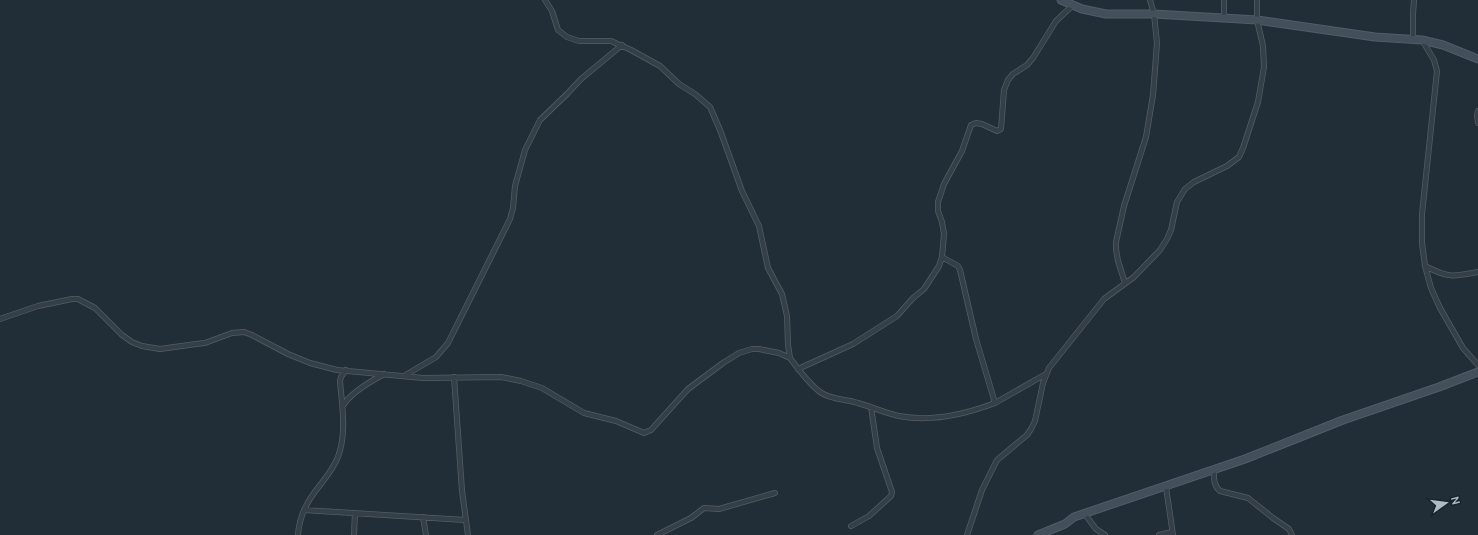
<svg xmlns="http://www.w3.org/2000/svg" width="1478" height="535" font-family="Ubuntu,sans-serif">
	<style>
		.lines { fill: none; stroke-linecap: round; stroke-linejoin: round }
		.street-casing { stroke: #525d65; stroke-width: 6 }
		.secondary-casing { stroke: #525d65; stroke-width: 9 }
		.street { stroke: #353f48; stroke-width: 4.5 }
		.secondary { stroke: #434f5b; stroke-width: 7 }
	</style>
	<rect width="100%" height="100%" fill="#212e37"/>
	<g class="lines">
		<defs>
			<path id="street" d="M545 0 552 11 558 30 567 37 579 41H611L631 50 660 66 679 84 695 94 710 107 720 130 742 191 759 226 768 268 782 294 787 316 788 345 790 358
				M1224 18V0
				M1413 39V14L1414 0
				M1422 40 1434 60 1437 71 1422 214V243L1425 266 1431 288 1440 308 1463 348 1478 365
				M1478 111 1477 115 1478 123
				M942 257 958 266 960 270 976 339 995 403
				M1425 266C1448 278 1453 277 1478 272
				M1125 283 1118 261 1116 249V242L1124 206 1146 137 1153 95 1157 43 1154 14 1150 0
				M0 319 38 306 72 299H78L95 308 122 335 132 342 142 346 160 349 196 344 205 343 232 333 244 332 252 335 288 354 310 363 337 370 423 378 501 377 521 381 542 388 584 413 616 421 644 433 651 430 688 389 723 363 739 353 752 349H759L779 353 790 358C799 370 808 383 820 392 831 400 846 399 858 403 872 407 885 413 899 416 930 422 966 414 995 403L1046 374
				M798 369 853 344 897 316 913 298 924 289 939 266 942 257 944 234 942 222 938 211V202L944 184 962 151 971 125 976 123 982 124 997 131 1001 129 1004 90 1008 80 1013 74 1027 65 1033 58 1056 21 1073 5
				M404 376 436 357 448 343 510 219 513 208 515 186 525 150 540 120 567 94 581 79 622 45
				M454 377 462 491 468 535
				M343 406C349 394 373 380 384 374
				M1214 469C1214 477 1213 485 1220 491L1248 498 1273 518 1289 529 1292 535
				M1166 487 1173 535
				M304 510 465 520
				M1084 513 1096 529 1105 535
				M423 517 426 535
				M851 526 869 516 891 496 892 492 877 448 871 407
				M298 535C299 520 305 505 314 493 323 481 333 470 338 457 347 432 342 406 340 381L341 377 346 370
				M354 535 355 513
				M657 535 691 518 704 508 719 509 775 493
				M967 535 982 490 997 460 1027 435 1031 429 1035 421 1043 383 1049 368 1104 299 1134 277 1160 250 1167 239 1171 230 1177 202 1185 189 1194 182 1227 166 1239 157 1243 148 1258 102 1264 67 1263 46 1257 20V0
				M1159 535 1172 532"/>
			<path id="secondary" d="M1061 0 1082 9 1106 14H1154L1257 20 1375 37 1422 40 1443 45 1478 59
				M1038 535 1065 524 1074 517 1245 459 1343 420 1439 387 1478 372"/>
		</defs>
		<use href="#street" class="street-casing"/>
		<use href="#secondary" class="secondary-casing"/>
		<use href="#street" class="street"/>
		<use href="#secondary" class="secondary"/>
	</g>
	<g transform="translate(1446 503) rotate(76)" stroke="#1a242c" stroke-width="3" paint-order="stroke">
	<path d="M0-3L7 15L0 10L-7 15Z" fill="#afbac4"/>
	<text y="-6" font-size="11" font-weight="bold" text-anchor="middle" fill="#afbac4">N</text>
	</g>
</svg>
